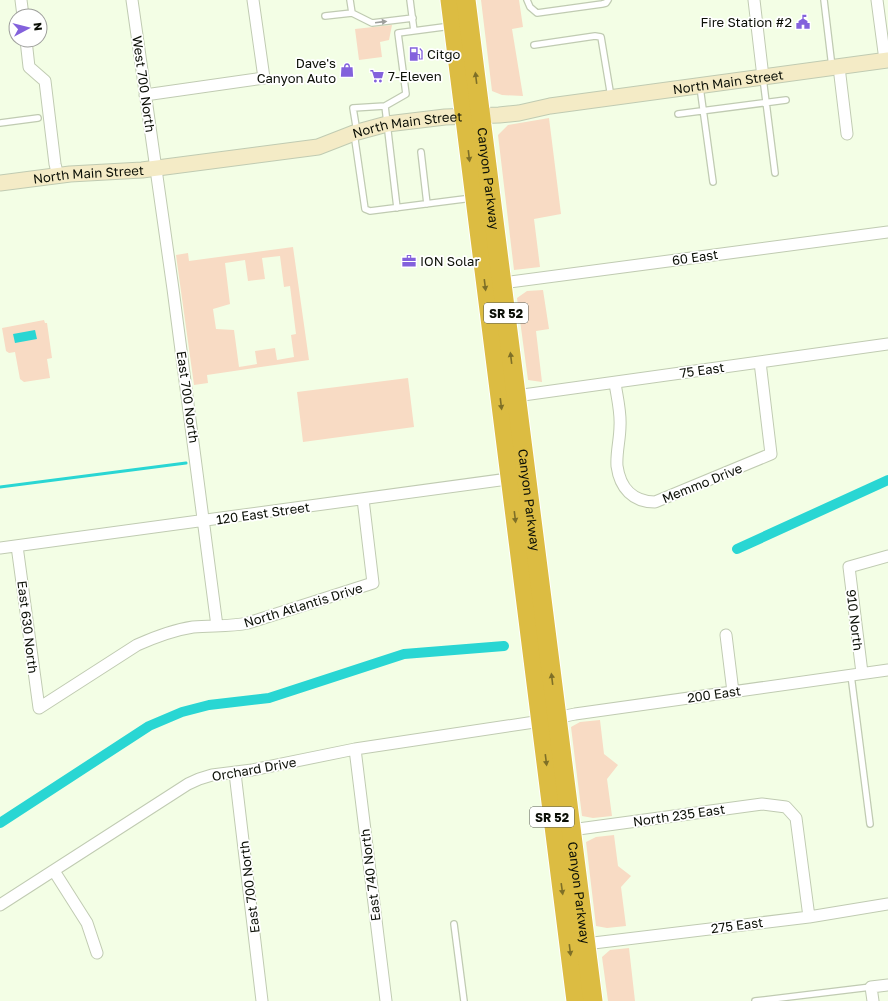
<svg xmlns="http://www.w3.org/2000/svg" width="888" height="1001" font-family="'Golos Text',sans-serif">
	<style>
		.green { fill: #f8dbc4; fill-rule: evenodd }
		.water { fill: #29d6d3 }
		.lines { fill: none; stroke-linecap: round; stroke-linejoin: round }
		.stream { stroke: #29d6d3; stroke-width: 3 }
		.canal { stroke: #29d6d3; stroke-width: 10 }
		.lane-casing { stroke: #c0cbb2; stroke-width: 8 }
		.street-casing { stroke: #c0cbb2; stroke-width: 13 }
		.secondary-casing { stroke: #c0cbb2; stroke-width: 17 }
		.highway-casing { stroke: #fff; stroke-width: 21 }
		.lane { stroke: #fff; stroke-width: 5.5 }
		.street { stroke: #fff; stroke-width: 11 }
		.secondary { stroke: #f4ebc6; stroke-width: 15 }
		.highway { stroke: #dcbc42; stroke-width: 19 }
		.oneway { fill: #9e9f9c }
		.oneway2 { fill: #7e6f27 }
		.labels { text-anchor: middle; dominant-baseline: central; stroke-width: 3.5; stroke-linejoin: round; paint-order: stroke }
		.shield { fill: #fff; stroke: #555851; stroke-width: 1 }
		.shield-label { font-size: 12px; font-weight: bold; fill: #0c1007 }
		.poi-label { font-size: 13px; fill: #0c1007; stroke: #fff; text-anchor: start }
		.street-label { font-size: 13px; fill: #0c1007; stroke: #fff }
	</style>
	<rect width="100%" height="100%" fill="#f3fee5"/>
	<path class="green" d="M481 0H519L523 27 512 29 523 96 502 95 492 91Z
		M392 25 389 40 380 42 382 57 359 60 355 29Z
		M549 118 561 214 534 219 540 267 514 270 498 135 508 125Z
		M293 247 309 360 207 375 208 383 194 385 176 255 188 253 189 261ZM280 256 284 287 290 286 296 334 291 335 294 357 277 360 275 348 255 351 257 364 239 367 234 330 216 329 213 309 230 304 225 263 245 260 248 281 265 279 262 258Z
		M543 290 549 329 536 331 542 382 528 380 517 298 527 291Z
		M44 320 45 323H47L52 358 47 359 50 378 24 382 20 379 15 352 9 353 6 351 2 328Z
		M408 378 414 427 303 442 297 392Z
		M600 720 604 754 618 765 607 779 612 816 593 818 582 816 571 727 580 722Z
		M614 835 618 866 631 876 621 887 626 926 607 928 596 926 586 842 596 837Z
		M629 948 635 1001H608L602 957 610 950Z"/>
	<path class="water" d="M35 330 37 339 15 343 13 334Z"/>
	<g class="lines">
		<path class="stream" d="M0 487 186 463"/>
		<path class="canal" d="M737 549 888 480
			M0 823 149 726 182 712 209 705 269 698 404 654 504 646"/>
		<defs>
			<path id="lane" d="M350 0 352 13
				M410 0 414 31
				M527 0 530 7 537 13 602 4 606 3 608 0
				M824 0 832 67
				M325 16 352 13 372 23 413 18
				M534 45 595 36 601 37 611 97
				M763 78 775 173
				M700 87 713 182
				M678 114 786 100
				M0 123 38 118
				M357 132 353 108 385 106
				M354 133 365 209 370 211 472 198
				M421 152 427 204
				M397 208 385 106 406 94 398 33 451 26
				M851 675 870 824
				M454 924 464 1001
				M755 1001 871 987"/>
			<path id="street" d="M21 0 23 16
				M132 0 173 289 217 626
				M754 0 763 77
				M877 0 885 60
				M26 40 29 67 45 81 55 164 58 176
				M839 67 847 134
				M145 95 264 78 253 0
				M502 283 888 232
				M615 383C617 397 621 412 620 426 620 439 616 453 617 466 620 488 633 502 655 502L771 454 760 362
				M516 396 888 344
				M17 546 39 708 137 645C155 637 173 630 193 627 211 625 229 627 248 623L373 583 363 499
				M0 548 515 478
				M726 635 733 692
				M862 673 849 567 888 556
				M355 749 386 1001
				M235 773 262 1001
				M571 830 762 804 786 807 796 818 809 917
				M54 871 87 923 97 953
				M0 905 188 784 199 779 212 775 252 770 355 749 541 721 575 714 888 670
				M585 944 809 917 888 904
				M873 1001 871 987 888 985"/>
			<g id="secondary">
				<path id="s1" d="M0 183 70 174 142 170 318 147 354 133 387 124 445 117 499 115 519 113 550 106 888 60"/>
			</g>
			<g id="highway">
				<path d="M450 0 576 1001"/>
				<path id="s2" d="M466 0 593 1001"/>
			</g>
		</defs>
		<use href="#lane" class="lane-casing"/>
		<use href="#street" class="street-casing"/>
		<use href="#secondary" class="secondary-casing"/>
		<use href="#highway" class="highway-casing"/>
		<use href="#lane" class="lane"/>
		<use href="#street" class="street"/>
		<use href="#secondary" class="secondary"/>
		<use href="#highway" class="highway"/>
	</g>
	<defs><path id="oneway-solid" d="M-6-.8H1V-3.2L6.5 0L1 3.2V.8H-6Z"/></defs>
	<use class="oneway" href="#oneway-solid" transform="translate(381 22) rotate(-7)"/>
	<g class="oneway2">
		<use href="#oneway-solid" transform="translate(476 78) rotate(-97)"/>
		<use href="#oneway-solid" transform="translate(469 156) rotate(83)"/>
		<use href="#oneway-solid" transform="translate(485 285) rotate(83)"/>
		<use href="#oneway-solid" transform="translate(511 358) rotate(-97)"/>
		<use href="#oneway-solid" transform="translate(501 404) rotate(83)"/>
		<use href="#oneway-solid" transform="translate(515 517) rotate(83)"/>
		<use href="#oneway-solid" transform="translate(552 679) rotate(-97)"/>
		<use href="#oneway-solid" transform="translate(546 760) rotate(83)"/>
		<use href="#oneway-solid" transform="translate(562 889) rotate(82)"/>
		<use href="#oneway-solid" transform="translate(570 950) rotate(83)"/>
	</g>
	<defs>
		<symbol id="civic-bare" viewBox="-9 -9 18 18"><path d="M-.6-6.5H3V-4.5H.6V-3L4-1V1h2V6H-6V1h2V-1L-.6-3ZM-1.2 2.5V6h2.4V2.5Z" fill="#8361dc" stroke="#fff" stroke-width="2.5" paint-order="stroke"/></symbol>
		<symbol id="fuel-bare" viewBox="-9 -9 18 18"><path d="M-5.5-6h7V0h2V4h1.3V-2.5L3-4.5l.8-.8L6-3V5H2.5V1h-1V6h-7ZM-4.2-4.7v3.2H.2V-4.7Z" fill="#8361dc" stroke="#fff" stroke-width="2.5" paint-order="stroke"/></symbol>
		<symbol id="shop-bare" viewBox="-9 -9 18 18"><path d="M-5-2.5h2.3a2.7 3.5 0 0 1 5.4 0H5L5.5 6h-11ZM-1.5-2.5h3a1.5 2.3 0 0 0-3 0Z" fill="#8361dc" stroke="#fff" stroke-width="2.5" paint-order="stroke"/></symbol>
		<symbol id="supermarket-bare" viewBox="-9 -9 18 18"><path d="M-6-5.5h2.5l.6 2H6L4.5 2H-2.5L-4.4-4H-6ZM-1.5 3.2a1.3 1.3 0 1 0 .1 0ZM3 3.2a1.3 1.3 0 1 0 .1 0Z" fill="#8361dc" stroke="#fff" stroke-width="2.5" paint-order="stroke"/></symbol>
		<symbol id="office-bare" viewBox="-9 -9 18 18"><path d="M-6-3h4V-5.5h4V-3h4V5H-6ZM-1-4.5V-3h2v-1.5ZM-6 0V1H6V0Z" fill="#8361dc" stroke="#fff" stroke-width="2.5" paint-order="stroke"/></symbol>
	</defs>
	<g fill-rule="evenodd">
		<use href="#civic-bare" x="793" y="12" width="20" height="20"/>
		<use href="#fuel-bare" x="406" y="44" width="20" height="20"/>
		<use href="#shop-bare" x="337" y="60" width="20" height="20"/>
		<use href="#supermarket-bare" x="367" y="66" width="20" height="20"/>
		<use href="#office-bare" x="399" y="251" width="20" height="20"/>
	</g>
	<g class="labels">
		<g class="shield">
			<rect x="484" y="303" width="44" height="20" rx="3"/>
			<rect x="530" y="807" width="44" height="20" rx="3"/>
		</g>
		<g class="shield-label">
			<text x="506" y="313">SR 52</text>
			<text x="552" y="817">SR 52</text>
		</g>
		<g class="poi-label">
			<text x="792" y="22" text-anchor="end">Fire Station #2</text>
			<text x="427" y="54">Citgo</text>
			<text x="336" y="63" text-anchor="end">Dave's<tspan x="336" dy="15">Canyon Auto</tspan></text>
			<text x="388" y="76">7-Eleven</text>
			<text x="420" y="261">ION Solar</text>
		</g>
		<g class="street-label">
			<text stroke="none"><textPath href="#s1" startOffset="737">North Main Street</textPath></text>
			<text transform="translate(144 84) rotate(82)">West 700 North</text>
			<text stroke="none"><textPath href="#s1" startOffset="413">North Main Street</textPath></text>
			<text stroke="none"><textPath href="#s1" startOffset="89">North Main Street</textPath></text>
			<text stroke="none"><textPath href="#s2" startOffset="180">Canyon Parkway</textPath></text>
			<text transform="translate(695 257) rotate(-8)">60 East</text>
			<text transform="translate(702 370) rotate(-8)">75 East</text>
			<text transform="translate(188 397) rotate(82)">East 700 North</text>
			<text transform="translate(702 483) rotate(-22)">Memmo Drive</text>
			<text stroke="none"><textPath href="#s2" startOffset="504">Canyon Parkway</textPath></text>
			<text transform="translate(263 513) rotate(-8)">120 East Street</text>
			<text transform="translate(303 605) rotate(-17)">North Atlantis Drive</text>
			<text transform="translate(855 620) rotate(83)">910 North</text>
			<text transform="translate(28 627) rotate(83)">East 630 North</text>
			<text transform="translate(714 694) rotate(-8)">200 East</text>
			<text transform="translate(254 769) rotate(-10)">Orchard Drive</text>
			<text transform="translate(679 815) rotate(-8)">North 235 East</text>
			<text transform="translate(370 875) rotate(-97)">East 740 North</text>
			<text transform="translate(249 887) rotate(-97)">East 700 North</text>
			<text stroke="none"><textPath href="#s2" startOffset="900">Canyon Parkway</textPath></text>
			<text transform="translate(737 925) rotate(-7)">275 East</text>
		</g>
	</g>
	<g transform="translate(28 28) rotate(83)"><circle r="19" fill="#ffffff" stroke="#9e9f9c"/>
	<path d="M0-3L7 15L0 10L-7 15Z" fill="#8361dc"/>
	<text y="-6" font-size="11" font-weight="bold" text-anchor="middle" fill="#0c1007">N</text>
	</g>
</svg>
